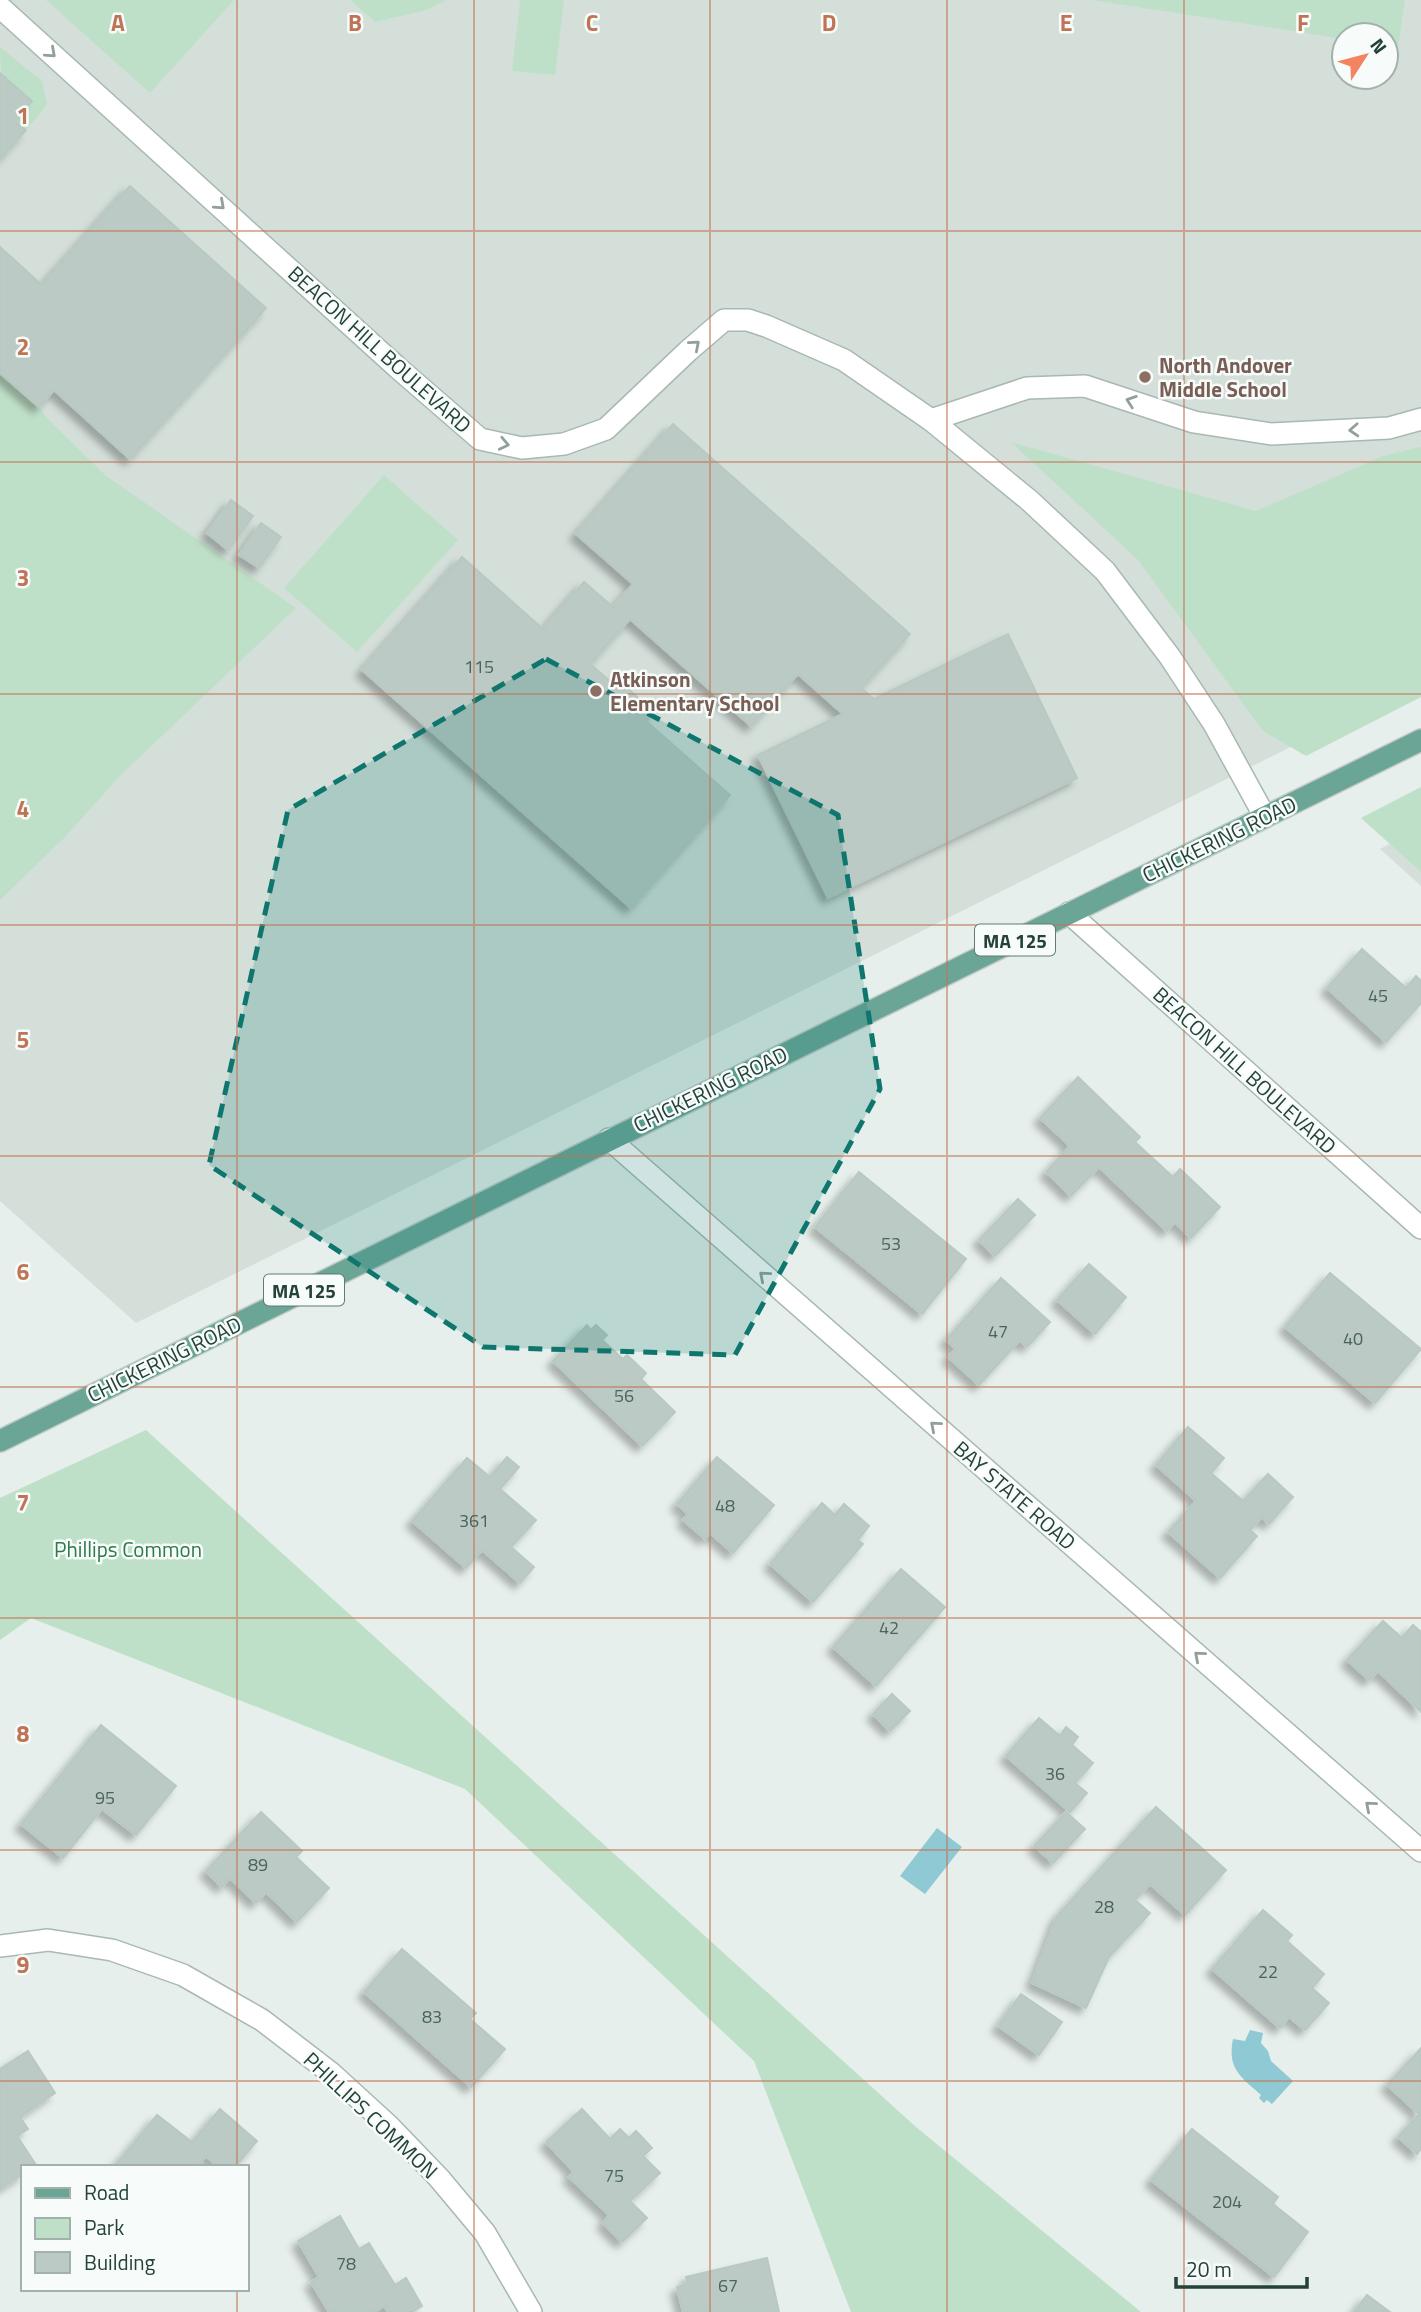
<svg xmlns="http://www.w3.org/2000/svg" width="1421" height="2312" font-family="'Titillium Web',sans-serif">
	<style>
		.built { fill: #d4dfda; fill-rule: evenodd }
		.green { fill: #bfe0c8 }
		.water { fill: #8ec9d4 }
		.building { fill: #bbcac4; stroke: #b8c9c2; stroke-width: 2; filter: url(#shadow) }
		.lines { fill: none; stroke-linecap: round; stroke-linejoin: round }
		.service-casing { stroke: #a8b8b2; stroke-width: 24 }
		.minor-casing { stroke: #a8b8b2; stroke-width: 24 }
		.primary-casing { stroke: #c2cac8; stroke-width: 24 }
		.service { stroke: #fff; stroke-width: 21 }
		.minor { stroke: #fff; stroke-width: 21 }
		.primary { stroke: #6aa596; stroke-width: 21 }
		.oneway { stroke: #92a09c }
		.marked { fill: #0f766e; fill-opacity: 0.2; stroke: #0f766e; stroke-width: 5; stroke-dasharray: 14 9; stroke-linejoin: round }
		.grid { fill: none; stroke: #c07456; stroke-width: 2; stroke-opacity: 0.55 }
		.education-dot { fill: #8d6e63; stroke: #f7fbf9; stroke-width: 2.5 }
		.labels { text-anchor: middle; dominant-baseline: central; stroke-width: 5; stroke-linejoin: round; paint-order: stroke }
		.number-label { font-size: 18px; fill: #4a645c }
		.shield { fill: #f7fbf9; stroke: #637a73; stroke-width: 2 }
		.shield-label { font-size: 19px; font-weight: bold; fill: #24423a }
		.street-label { font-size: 21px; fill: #24423a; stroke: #f7fbf9 }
		.education-label { font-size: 21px; font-weight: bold; fill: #785e54; stroke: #f7fbf9; text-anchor: start }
		.park-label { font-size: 21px; fill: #2d7a4b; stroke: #f7fbf9 }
		.grid-label { font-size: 23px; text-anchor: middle; font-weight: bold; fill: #c07456; stroke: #f7fbf9; stroke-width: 5; stroke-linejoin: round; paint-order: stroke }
	</style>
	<defs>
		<filter id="shadow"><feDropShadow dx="-6" dy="6" stdDeviation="3.5" flood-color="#0004"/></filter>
	</defs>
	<rect width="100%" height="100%" fill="#e6efeb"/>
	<path class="built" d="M0 0H1421V682L136 1323 0 1201ZM1344 35H1386V77H1344Z
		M1421 828V886L1380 849Z"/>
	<path class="green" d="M46 0H234L150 93Z
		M350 0H447L427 10 375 22Z
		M520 0H564L555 75 512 71Z
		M1092 0H1405L1398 47 1386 45V35H1344V39Z
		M0 47 42 81 47 105 26 130C4 111 0 75 0 47Z
		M0 373 39 407 47 418 105 475 296 608 119 777 64 838 0 900Z
		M1011 442 1256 511 1383 456 1421 447V697L1306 756 1263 731 1138 560Z
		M384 475 458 540 357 652 284 588Z
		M1421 787V872L1361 818Z
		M146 1430 916 2127 1141 2312H851L754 2061 465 1789 31 1618 0 1640V1498Z"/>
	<path class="water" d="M937 1828 962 1847 925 1894 900 1876Z
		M1250 2030 1263 2033 1261 2043 1268 2051 1271 2061 1293 2081 1272 2104 1267 2100 1264 2103 1259 2098 1261 2095C1241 2077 1227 2069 1233 2039L1245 2041Z"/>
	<path class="building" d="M0 73 32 101 15 121 26 130 0 159Z
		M130 186 266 308 130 459 54 390 39 407 0 373V247L42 285Z
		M673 424 910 634 861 688 874 699 1008 634 1077 778 828 898 758 755 843 714 798 674 751 726 630 619 590 664 610 681 614 676 654 712 646 721 730 795 631 908 362 670 462 557 543 629 584 582 613 607 633 584 576 534Z
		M231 500 253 516 228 550 207 533Z
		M261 523 281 537 259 568 239 555Z
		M1362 949 1406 988 1416 976 1421 981V1003L1386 1042 1327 988Z
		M1078 1077 1140 1137 1135 1142 1173 1177 1180 1169 1220 1207 1191 1238 1175 1222 1167 1231 1099 1167 1071 1196 1046 1172 1070 1146 1040 1118Z
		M859 1172 966 1259 922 1314 815 1227Z
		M1018 1199 1035 1215 995 1256 979 1240Z
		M1089 1264 1126 1297 1095 1334 1057 1300Z
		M1330 1273 1421 1349 1375 1403 1285 1327Z
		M1001 1278 1050 1322 1027 1347 1020 1340 979 1385 948 1357 956 1349 946 1340Z
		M587 1325 591 1330 596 1325 607 1335 602 1340 623 1359 627 1355 646 1373 641 1379 675 1412 642 1446 553 1361Z
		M1188 1427 1224 1458 1211 1473 1243 1501 1268 1474 1293 1497 1269 1524 1262 1517 1250 1530 1257 1536 1220 1578 1168 1532 1196 1501 1156 1465Z
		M507 1457 519 1467 500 1489 536 1520 511 1547 534 1567 520 1583 482 1550 466 1568 412 1521 467 1458 490 1477Z
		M717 1457 774 1505 733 1553 710 1533 705 1539 683 1520 688 1514 677 1504Z
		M822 1503 835 1515 844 1504 869 1526 858 1540 863 1544 813 1602 770 1564Z
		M901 1569 945 1607 876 1686 833 1647Z
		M1383 1621 1402 1638 1413 1625 1421 1632V1712L1378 1671 1369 1680 1347 1660Z
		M892 1694 910 1711 890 1731 873 1714Z
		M1039 1718 1060 1736 1066 1727 1078 1737 1072 1745 1093 1763 1075 1783 1087 1793 1070 1812 1006 1756Z
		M101 1725 176 1786 136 1835 102 1809 63 1858 21 1824Z
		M1156 1807 1226 1870 1185 1915 1150 1884 1135 1900 1150 1913 1109 1957 1086 2008 1032 1983 1057 1916Z
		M261 1812 302 1851 296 1857 329 1888 297 1922 266 1892 256 1903 230 1878 222 1887 206 1871Z
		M1066 1812 1085 1829 1053 1863 1034 1846Z
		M1263 1910 1292 1935 1287 1941 1324 1974 1312 1988 1329 2003 1305 2030 1289 2017 1280 2028 1212 1969Z
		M402 1949 476 2013 470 2019 505 2049 471 2087 364 1992Z
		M1021 1994 1062 2022 1039 2055 998 2026Z
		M1421 2048V2149L1417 2154 1398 2137 1419 2114 1387 2085Z
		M28 2051 55 2093 20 2117 28 2129 17 2136 36 2165 23 2167V2174L0 2189V2069Z
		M220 2109 257 2141 235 2167H218L206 2156 197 2167H114L157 2115 192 2142Z
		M582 2109 610 2139 620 2129 629 2138 636 2131 652 2148 643 2156 660 2173 630 2201 647 2218 622 2242 603 2223 609 2215 569 2177 574 2172 546 2142Z
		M1192 2129 1278 2197 1273 2204 1308 2232 1274 2277 1151 2180Z
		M340 2216 359 2249 369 2243 395 2285 406 2278 422 2306 412 2312H388L384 2306 374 2312H329L311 2282 319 2277 298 2241Z
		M767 2258 779 2312H683L677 2287 688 2284 686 2277Z
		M1367 2295 1390 2312H1354Z"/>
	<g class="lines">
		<defs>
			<path id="service" d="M931 420 1027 388 1085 386 1194 422 1271 434 1389 428 1421 419"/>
			<path id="minor" d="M0 7 398 368 480 439 522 448 564 444 606 429 688 351 724 320H748L766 326 844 360 931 420 1030 501 1105 571 1170 657 1214 724 1265 817
				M1069 913 1421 1228
				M609 1139 1421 1851
				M0 1946 48 1940 112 1950 183 1975 262 2020 331 2073 389 2126 439 2178 485 2233 531 2312"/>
			<path id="primary" d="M0 1441 1421 740"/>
		</defs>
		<use href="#service" class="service-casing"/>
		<use href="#minor" class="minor-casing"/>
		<use href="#primary" class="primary-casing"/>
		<use href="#service" class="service"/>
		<use href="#minor" class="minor"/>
		<use href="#primary" class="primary"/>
	</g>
	<defs><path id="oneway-chevron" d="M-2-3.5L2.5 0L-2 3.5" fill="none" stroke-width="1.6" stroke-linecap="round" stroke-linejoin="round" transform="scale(1.75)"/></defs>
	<g class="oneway">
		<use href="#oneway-chevron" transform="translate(51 53) rotate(42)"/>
		<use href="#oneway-chevron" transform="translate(220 205) rotate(42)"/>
		<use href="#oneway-chevron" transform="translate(695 345) rotate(-41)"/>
		<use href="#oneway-chevron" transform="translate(1131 401) rotate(-161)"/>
		<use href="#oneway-chevron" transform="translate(1354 430) rotate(177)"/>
		<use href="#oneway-chevron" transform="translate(504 444) rotate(12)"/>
		<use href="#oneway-chevron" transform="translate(764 1276) rotate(-139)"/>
		<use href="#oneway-chevron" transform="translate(935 1426) rotate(-139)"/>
		<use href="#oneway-chevron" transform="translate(1199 1656) rotate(-139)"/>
		<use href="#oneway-chevron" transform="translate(1370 1806) rotate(-139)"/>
	</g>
	<path class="marked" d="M546 659 838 815 880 1089 735 1355 483 1347 209 1165 288 810Z"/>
	<path class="grid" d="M237 0V2167M474 0V2312M710 0V2312M947 0V2312M1184 0V2312M0 231H1421M0 462H1421M0 694H1421M0 925H1421M0 1156H1421M0 1387H1421M0 1618H1421M0 1850H1421M0 2081H1421M237 2289V2312"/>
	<g class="education-dot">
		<circle cx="1145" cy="377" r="7"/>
		<circle cx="596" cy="691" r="7"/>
	</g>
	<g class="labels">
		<g class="number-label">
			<text x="479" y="666">115</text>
			<text x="1378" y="995">45</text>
			<text x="891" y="1243">53</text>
			<text x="998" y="1331">47</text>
			<text x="1353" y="1338">40</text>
			<text x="624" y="1395">56</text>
			<text x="725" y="1505">48</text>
			<text x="474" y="1520">361</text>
			<text x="889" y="1627">42</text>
			<text x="1055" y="1773">36</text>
			<text x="105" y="1797">95</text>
			<text x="258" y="1864">89</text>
			<text x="1104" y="1906">28</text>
			<text x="1268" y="1971">22</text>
			<text x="432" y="2016">83</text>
			<text x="614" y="2175">75</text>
			<text x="1227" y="2201">204</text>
			<text x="346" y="2263">78</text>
			<text x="728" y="2285">67</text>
		</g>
		<g class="shield">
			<rect x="975" y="924.5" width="80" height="31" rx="5"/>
			<rect x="264" y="1274.5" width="80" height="31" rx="5"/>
		</g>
		<g class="shield-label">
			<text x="1015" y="940">MA 125</text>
			<text x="304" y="1290">MA 125</text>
		</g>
		<g class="street-label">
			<text transform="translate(380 349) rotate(42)">BEACON HILL BOULEVARD</text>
			<text transform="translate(1219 839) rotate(-26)">CHICKERING ROAD</text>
			<text transform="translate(1245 1070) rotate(42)">BEACON HILL BOULEVARD</text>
			<text transform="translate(710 1089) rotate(-26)">CHICKERING ROAD</text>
			<text transform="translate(164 1359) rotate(-26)">CHICKERING ROAD</text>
			<text transform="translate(1015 1495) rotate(41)">BAY STATE ROAD</text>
			<text transform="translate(371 2115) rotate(43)">PHILLIPS COMMON</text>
		</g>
		<g class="education-label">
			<text x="1159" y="365">North Andover<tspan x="1159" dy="24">Middle School</tspan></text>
			<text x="610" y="679">Atkinson<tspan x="610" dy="24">Elementary School</tspan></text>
		</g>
		<g class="park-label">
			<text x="128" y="1549">Phillips Common</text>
		</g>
	</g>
	<g class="grid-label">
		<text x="118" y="31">A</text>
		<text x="355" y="31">B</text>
		<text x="592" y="31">C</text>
		<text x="829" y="31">D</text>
		<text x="1066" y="31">E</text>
		<text x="1303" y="31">F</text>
		<text x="23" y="124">1</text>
		<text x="23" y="355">2</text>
		<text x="23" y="586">3</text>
		<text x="23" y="817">4</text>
		<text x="23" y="1048">5</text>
		<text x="23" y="1280">6</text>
		<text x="23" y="1511">7</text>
		<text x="23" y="1742">8</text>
		<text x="23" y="1973">9</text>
	</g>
	<rect x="21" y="2165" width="228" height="126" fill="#f7fbf9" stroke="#a3b1ad" stroke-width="2"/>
	<rect x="35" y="2188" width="35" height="10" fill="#6aa596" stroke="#a3b1ad" stroke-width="2"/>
	<text x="84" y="2200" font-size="21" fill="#24423a">Road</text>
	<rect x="35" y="2218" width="35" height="21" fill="#bfe0c8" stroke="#a3b1ad" stroke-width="2"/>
	<text x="84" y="2235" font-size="21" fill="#24423a">Park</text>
	<rect x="35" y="2252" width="35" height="21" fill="#bbcac4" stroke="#a3b1ad" stroke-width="2"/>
	<text x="84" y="2270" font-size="21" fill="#24423a">Building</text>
	<g transform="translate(1365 56) rotate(54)"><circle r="33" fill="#f7fbf9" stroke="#a3b1ad" stroke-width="2"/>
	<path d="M0-5L12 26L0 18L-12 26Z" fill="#f4845f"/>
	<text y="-10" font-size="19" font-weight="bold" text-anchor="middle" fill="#24423a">N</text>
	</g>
	<path d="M1176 2277v10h131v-10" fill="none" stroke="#24423a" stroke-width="3.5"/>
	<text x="1186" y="2277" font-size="21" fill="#24423a" stroke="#f7fbf9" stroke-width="5" paint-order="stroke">20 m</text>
</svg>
